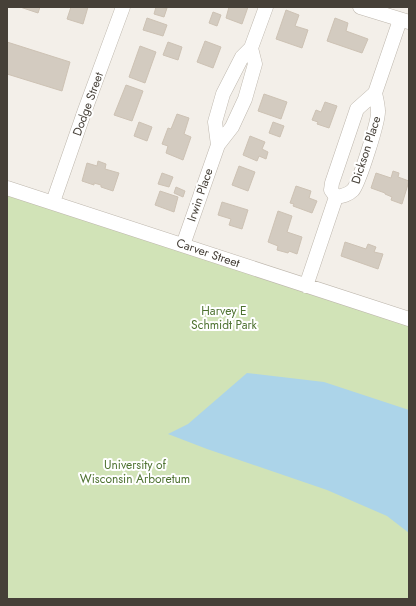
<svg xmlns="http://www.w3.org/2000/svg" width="416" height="606" font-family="Jost,sans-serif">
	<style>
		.green { fill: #d1e3b7 }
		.water { fill: #acd4e9 }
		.building { fill: #d3cbc0; stroke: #cdc2b4 }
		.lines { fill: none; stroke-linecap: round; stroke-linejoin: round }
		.minor-casing { stroke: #beb7ad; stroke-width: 15 }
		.minor { stroke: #fff; stroke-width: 14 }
		.labels { text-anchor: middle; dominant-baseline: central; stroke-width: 4; stroke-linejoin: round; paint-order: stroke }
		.street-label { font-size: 12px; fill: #464038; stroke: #fff }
		.park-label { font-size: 12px; fill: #4e7231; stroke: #fff }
	</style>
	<rect width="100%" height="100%" fill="#f3efe9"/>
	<path class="green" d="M7 195 409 326V599H7Z"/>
	<path class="water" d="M247 373 324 382 409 410V533L387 516 327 490 207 449 168 434 188 424Z"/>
	<path class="building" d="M20 7H40L38 13Z
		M71 7H88L83 24 67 19Z
		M156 7 167 8 164 17 154 14Z
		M229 7H248L242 24 226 18Z
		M286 10 299 15 295 26 308 30 302 48 276 39Z
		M213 12 221 15 217 26 209 23Z
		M147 18 167 25 163 36 143 30Z
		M335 18 348 23 346 31 368 39 362 53 327 41Z
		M205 41 221 47 213 68 197 62Z
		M7 42 70 62 62 91 7 74Z
		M168 42 182 47 178 60 163 55Z
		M140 46 156 52 145 83 129 77Z
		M126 85 143 91 132 121 114 115Z
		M264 94 287 102 281 119 258 111Z
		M325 102 337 106 329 128 317 124 318 122 312 120 316 110 321 112Z
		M177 114 189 118 184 134 191 137 183 160 166 153 168 146 162 144 168 128 171 129Z
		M139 122 152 127 147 141 134 136Z
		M273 122 284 126 280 137 269 133Z
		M250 136 265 142 262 149 268 152 266 159 259 156 257 161 243 155Z
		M98 161 106 164 105 169 119 173 113 191 101 187V185L94 183V185L82 181 87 163 97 166Z
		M239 166 255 172 248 191 232 185Z
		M393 171 399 173 398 177 409 181 402 204 391 200 392 197 385 194V193L371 188 376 173 391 178Z
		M162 173 173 177 169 187 158 184Z
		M296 186 311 191 309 198 317 201 312 213 293 206 294 204 290 203Z
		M176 187 185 191 183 197 174 193Z
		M160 191 178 197 174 212 155 205Z
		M222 202 248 210 242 229 229 225 231 219 218 215Z
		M278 211 292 216 287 232 302 237 297 254 289 251 288 253 277 250 278 246 268 242Z
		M345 242 366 249 368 244 376 247 374 252 383 254 378 269 341 256Z"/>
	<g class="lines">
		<defs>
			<path id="minor" d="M360 7 409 22
				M218 145 215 122 223 94 242 57 251 48 266 7
				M7 188 409 319
				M336 197 331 190 332 183 357 109 375 93 400 20
				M336 197C343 196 348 195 353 190 359 183 379 120 378 111 378 105 376 98 375 93
				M53 202 85 110 123 7
				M183 245 218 145 232 127 245 99 255 64 251 48
				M306 286 336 197"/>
		</defs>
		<use href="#minor" class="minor-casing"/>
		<use href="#minor" class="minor"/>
	</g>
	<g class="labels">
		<g class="street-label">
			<text transform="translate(88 104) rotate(-70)">Dodge Street</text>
			<text transform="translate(366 150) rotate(-72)">Dickson Place</text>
			<text transform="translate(200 195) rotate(-71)">Irwin Place</text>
			<text transform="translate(208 253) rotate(19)">Carver Street</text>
		</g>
		<g class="park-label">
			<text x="224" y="311">Harvey E<tspan x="224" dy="14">Schmidt Park</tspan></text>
			<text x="135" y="465">University of<tspan x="135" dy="14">Wisconsin Arboretum</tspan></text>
		</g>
	</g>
	<rect width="416" height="606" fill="none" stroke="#464038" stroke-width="16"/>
</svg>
